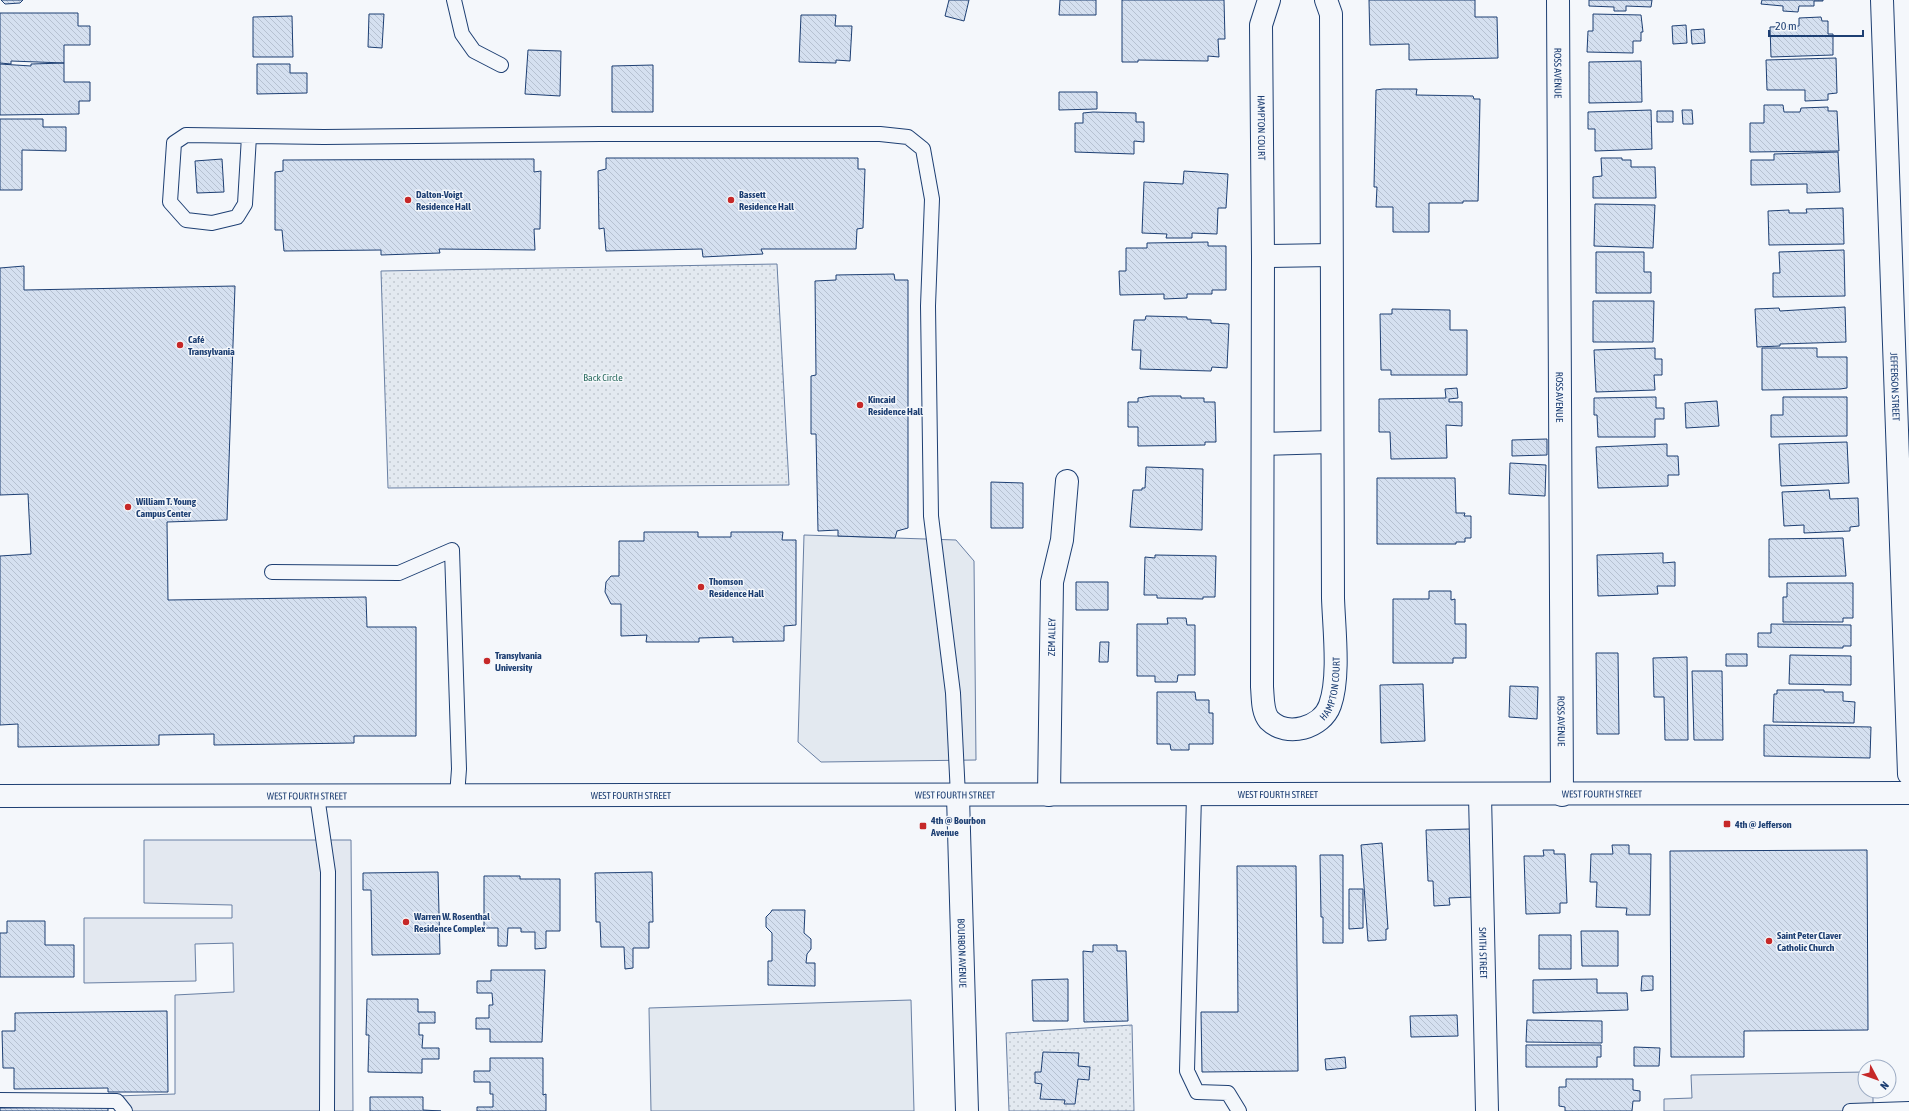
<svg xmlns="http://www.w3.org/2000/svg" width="1909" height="1111" font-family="'Asap Condensed',sans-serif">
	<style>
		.grass { fill: url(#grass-dots); stroke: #687fa3 }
		.garden { fill: #e3e9f0; stroke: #687fa3 }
		.parking { fill: #e3e8f0; stroke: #687fa3 }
		.building { fill: url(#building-back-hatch); stroke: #1d3f73 }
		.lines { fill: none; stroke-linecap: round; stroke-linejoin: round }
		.service-casing { stroke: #1d3f73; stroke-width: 16 }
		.minor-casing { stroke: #1d3f73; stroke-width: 24 }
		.secondary-casing { stroke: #1d3f73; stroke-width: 24 }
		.service { stroke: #f4f7fb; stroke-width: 14 }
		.minor { stroke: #f4f7fb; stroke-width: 22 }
		.secondary { stroke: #f4f7fb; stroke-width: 22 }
		.poi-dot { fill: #c62828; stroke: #f4f7fb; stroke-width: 1.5 }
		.labels { text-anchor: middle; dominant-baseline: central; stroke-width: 3; stroke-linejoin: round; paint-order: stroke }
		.street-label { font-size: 10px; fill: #1d3f73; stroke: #f4f7fb }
		.poi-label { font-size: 10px; font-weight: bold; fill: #1d3f73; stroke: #f4f7fb; text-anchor: start }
		.park-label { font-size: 10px; fill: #2c6c60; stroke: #f4f7fb }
	</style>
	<defs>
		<pattern id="grass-dots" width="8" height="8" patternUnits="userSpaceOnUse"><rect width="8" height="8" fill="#e3e9f0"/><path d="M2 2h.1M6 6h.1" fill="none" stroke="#c2c9d1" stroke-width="1.8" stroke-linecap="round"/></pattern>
		<pattern id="building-back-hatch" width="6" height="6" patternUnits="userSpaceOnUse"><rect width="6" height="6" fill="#d5e0f0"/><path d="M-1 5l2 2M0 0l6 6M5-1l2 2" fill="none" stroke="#b6c1d1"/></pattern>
	</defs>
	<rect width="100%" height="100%" fill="#f4f7fb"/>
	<path class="grass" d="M777 264 789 485 388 488 381 271Z
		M1132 1025 1134 1111H1009L1006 1033Z"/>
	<path class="garden" d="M804 535 956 540 974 561 976 760 821 762 798 742Z
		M911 1000 914 1111H651L649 1008Z"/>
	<path class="parking" d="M144 840H351L353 1111H116V1096L175 1094V995L234 992 233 943 195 944 196 981 84 983V918H232V905L144 903Z
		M1865 1072V1091H1873V1111H1664V1099L1692 1098 1691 1075Z"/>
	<path class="building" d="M1 0H23L20 3 5 4Z
		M949 0H969L964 21 945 16Z
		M1060 0H1096V15H1059Z
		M1122 0H1224L1225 39H1218L1219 57 1208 56V61L1138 60V62H1122Z
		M1369 0H1475V17H1497L1498 58 1409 60V44L1370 45Z
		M1589 0H1652L1651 7 1626 6V11H1614V7L1589 6Z
		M1762 0H1823V1H1814V6H1799L1798 12 1783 11V6L1761 4Z
		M0 13H78V26H90V45H64V63L11 61V64L0 63Z
		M369 14H384L382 48 368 47Z
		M1593 14 1641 15 1643 32H1641V41H1633V53L1587 52 1588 31H1593Z
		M801 15H836L835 26H852L850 61 836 60V63L799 62Z
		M292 16 293 57H253V17Z
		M1821 17 1822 21H1828V34H1833V55L1771 57 1770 27 1799 26V18Z
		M1686 25 1687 43 1673 44 1672 26Z
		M1704 29 1705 43 1692 44 1691 30Z
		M528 50 561 51 560 96 525 94Z
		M1836 58 1837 93 1828 94V100L1805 101V90H1767L1766 60Z
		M1641 61 1642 102 1589 103V62Z
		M64 63V82H90V101H79V114L0 115V64L31 66V64Z
		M257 64H290V73H307V93L257 94Z
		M653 65V112H612V66Z
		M1383 89H1417L1416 95 1473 96 1474 99H1480L1478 201H1463V203H1429V232H1393V207H1376L1377 187H1374L1376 90Z
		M1059 92H1097V109L1059 110Z
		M1764 105H1783L1784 112H1800L1801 108 1828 107V111H1837L1839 151 1750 152V123H1764Z
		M1651 110 1652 149 1595 151V129H1588V112Z
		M1682 110H1692L1693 124H1683Z
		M1657 111H1673V122H1657Z
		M1093 112 1136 113V122H1144V142L1134 141V154L1075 152V123H1083V113Z
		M0 119H43V127H66V151L22 150V190H0Z
		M1838 152 1840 192 1807 193V184L1751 185V160H1774V154Z
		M606 158H858V169H865L863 228 857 229 856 249H761L763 254 703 257 702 249 606 251 604 228 599 229 598 171 606 169Z
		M1601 158H1622V160H1631V167H1655L1656 198H1593V177L1602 176Z
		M222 159 224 192 197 193 195 161Z
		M534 159V172L541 171 540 229H534L535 250 439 249 440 253 381 255V250L284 251 282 230H275V172L283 171V160Z
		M1184 171 1228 174 1226 208H1218L1217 234 1192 233V238H1166L1167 234 1142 233 1144 182 1183 184Z
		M1595 204 1655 205 1653 248 1594 246Z
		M1843 208 1844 244 1769 245 1768 211 1789 210V213H1807L1806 209Z
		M1208 242V246H1226V290H1212V294H1187V298L1164 299V294L1120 295 1119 271H1126V248H1147V243Z
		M1844 250 1845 296 1773 297V273H1780L1779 252Z
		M1596 252H1644V272H1651V293H1596Z
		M24 266V290L235 286 227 520 167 522 168 600 366 597 367 627H416V736H354V743L214 745V734L159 735V745L18 747V724L0 725V556L31 554 28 494 0 495V268Z
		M894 274 895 280H908V528L897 531 895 538 838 536V530L818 531 816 434H811V376L816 375 815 281 836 280V275Z
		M1593 301H1654L1653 342H1593Z
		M1845 307 1846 342 1780 344V346L1757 347 1755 309 1779 308 1780 311Z
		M1392 309 1450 310V330H1467V375H1391V370H1381L1380 314H1392Z
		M1146 316 1187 317V319L1211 320V323L1229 324 1227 368 1212 367 1211 371 1140 369 1141 350H1132L1134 320H1145Z
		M1655 348V359H1662V375H1654L1655 390 1596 392 1594 350Z
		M1762 348H1817V357H1847V388L1840 389 1762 390Z
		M1457 388 1458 398 1449 399V402H1462V426L1446 425 1447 458 1391 459 1390 432H1379V399L1446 398 1445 389Z
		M1151 396H1181V398H1204V402H1215L1216 442H1205V445L1138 446V427H1128V402H1138V398Z
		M1656 397V408H1664V419H1655V437H1598L1597 415H1594V398Z
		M1783 397H1847V436L1771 437V415H1783Z
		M1717 401 1719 426 1686 428 1685 403Z
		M1547 439V455L1512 456V440Z
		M1847 442 1849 483 1781 486 1779 444Z
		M1667 444V456H1678L1679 475H1668V486L1598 488 1596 447Z
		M1510 463 1546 465 1545 496 1509 494Z
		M1146 467 1203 469 1202 530 1130 527 1133 490H1142V488H1145Z
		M1377 478H1455L1456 513H1465L1464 516H1471V538H1465V542H1456V544H1377Z
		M991 482 1023 483V528H991Z
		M1829 490 1830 499 1858 498 1859 526 1850 527V531L1804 533V525L1784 526 1782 492Z
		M644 532H698V537H731V532H783L782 540H796V625L784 626V641L733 642V637L699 638V642H646L647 635 621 636V604H611L605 592 606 582 611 576H619V541H644Z
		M1843 538 1846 576 1769 577V539Z
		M1663 553V563L1675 562V586H1657L1658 594 1598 596 1597 555Z
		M1155 555 1216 556 1215 597H1203V599L1157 598V595H1144L1145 557 1155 558Z
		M1076 582H1108V610H1076Z
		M1787 583H1853V618H1843V622H1783V597H1787Z
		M1429 591H1451V600L1455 599V624H1466V658H1453V663H1393V599H1429Z
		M1167 618H1186L1187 625H1195V675H1178L1177 682H1155V676H1137V624H1168Z
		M1771 624 1851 625V646H1843V648L1758 647V633H1771Z
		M1100 642H1109L1108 662H1099Z
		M1596 653H1618L1619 734H1597Z
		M1726 654H1747V666H1726Z
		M1790 655 1851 656V685L1789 684Z
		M1687 657 1688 740H1665L1664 697H1654L1653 658Z
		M1692 671H1722L1723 740H1694Z
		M1423 684 1425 741 1381 743 1380 685Z
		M1510 686 1538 687 1537 719 1509 717Z
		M1777 690H1824V692H1843V701L1855 702 1854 723 1773 722 1774 694H1777Z
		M1157 692H1195L1196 700H1209V713H1213V744H1189V750H1171L1170 744H1157Z
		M1764 725 1871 727 1870 758 1764 756Z
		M1470 829 1473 897 1449 898 1450 905 1434 906 1433 881H1428L1426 830Z
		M1382 843 1388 929H1386V940L1368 941 1361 845Z
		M1612 845H1629V854H1651L1650 915H1626L1627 908 1596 907 1597 882H1590L1591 854H1613Z
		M1543 850H1554V854H1565L1567 903H1560V913L1526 914 1524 856H1544Z
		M1867 850 1868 1030 1744 1031V1057H1671L1670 851Z
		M1320 855H1343V943H1323V917H1321Z
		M1237 866H1296L1298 1071 1202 1072 1201 1012H1238Z
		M438 872 440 954 372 955 371 890H363V873Z
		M652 872 653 922H649V948H633V968L625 969 624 947H601L600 922H596L595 873Z
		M484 876H520V879H560V931H546V948L535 949V932H521V928H508L507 946H498V928H484Z
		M1349 889H1363V928L1349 929Z
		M772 910H805L804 933 811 939V949L807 954 806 963H815V986L768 985V961H772V933L766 927V917L771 912Z
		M7 921H45V945H74V977H0V933H7Z
		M1581 931H1618V966H1582Z
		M1539 935H1571V969H1539Z
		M1093 945H1117V951H1126L1128 1021 1084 1022 1083 951 1093 952Z
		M491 970H545L542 1042H490V1029H476V1018H489V1005H493L492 993H477V981H491Z
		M1642 976H1653V990L1641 991Z
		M1068 979V1021H1033L1032 980Z
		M1597 979V993H1627L1628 1010 1533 1013V980Z
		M367 999H418V1012H435V1023H419V1035H423L422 1048H439V1059H422V1073L368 1072 369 1035H366Z
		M167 1011 168 1092H108V1088L14 1089V1068H3L2 1031H15V1013Z
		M1457 1015 1458 1036 1411 1037 1410 1016Z
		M1527 1020 1602 1021V1043L1526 1042Z
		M1526 1045H1601V1057H1597V1067H1526Z
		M1634 1047 1660 1048 1659 1066H1634Z
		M1043 1052 1079 1053 1078 1066 1090 1067 1089 1080 1078 1079 1075 1104H1064L1065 1100 1040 1099 1042 1084 1035 1083V1072H1041Z
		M1345 1057 1346 1068 1326 1070 1325 1059Z
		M490 1058H543V1095L546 1094V1111H477V1107H493V1094H490V1082H474V1071H490Z
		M1566 1079H1633V1090L1640 1091V1101H1633L1632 1111H1565V1107L1559 1106V1087H1566Z
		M370 1097H423V1110L441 1111H370Z
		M108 1107V1111H0V1108Z"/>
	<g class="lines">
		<defs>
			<path id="service" d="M454 0 462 34 474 51 501 65
				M249 136 245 204 237 217 212 223 186 220 170 202 174 143 186 135 324 137 600 134H880L908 137 923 149 932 199 928 306 931 516 953 693 958 796
				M272 572 399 573 452 550 459 769 457 796
				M1194 795 1187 1071 1197 1092 1228 1093 1239 1111
				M317 796 328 872 327 1111
				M0 1100 117 1101 125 1111
				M1850 1111 1909 1109"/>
			<g id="minor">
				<path id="s1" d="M1269 0 1261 25 1263 256 1262 687C1263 697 1262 712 1269 720 1287 738 1322 728 1330 705 1340 677 1334 629 1333 598L1331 14 1326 0"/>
				<path id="s2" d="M1558 0 1562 795"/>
				<path d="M1263 256 1331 255"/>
				<path d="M1263 444 1332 442"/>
				<path id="s3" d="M1049 795 1052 582 1062 540 1067 481"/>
				<path id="s4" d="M1480 795 1487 1111"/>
				<path id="s5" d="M958 796 967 1111"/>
			</g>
			<g id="secondary">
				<path id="s6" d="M1882 0 1909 774"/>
				<path id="s7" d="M0 796 1909 793"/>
			</g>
		</defs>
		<use href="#service" class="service-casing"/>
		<use href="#minor" class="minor-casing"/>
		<use href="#secondary" class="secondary-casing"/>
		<use href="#service" class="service"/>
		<use href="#minor" class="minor"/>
		<use href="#secondary" class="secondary"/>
	</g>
	<g class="poi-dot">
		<circle cx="408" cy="200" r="4"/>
		<circle cx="731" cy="200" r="4"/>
		<circle cx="180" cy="345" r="4"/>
		<circle cx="860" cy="405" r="4"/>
		<circle cx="128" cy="507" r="4"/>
		<circle cx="701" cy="587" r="4"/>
		<circle cx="487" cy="661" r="4"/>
		<rect x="1723" y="820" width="8" height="8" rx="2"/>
		<rect x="919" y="822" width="8" height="8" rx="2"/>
		<circle cx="406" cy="922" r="4"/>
		<circle cx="1769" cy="941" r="4"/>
	</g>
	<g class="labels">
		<g class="street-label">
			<text stroke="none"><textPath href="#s2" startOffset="73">ROSS AVENUE</textPath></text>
			<text stroke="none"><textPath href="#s1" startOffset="129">HAMPTON COURT</textPath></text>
			<text stroke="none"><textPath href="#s6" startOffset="387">JEFFERSON STREET</textPath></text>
			<text stroke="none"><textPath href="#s2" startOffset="397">ROSS AVENUE</textPath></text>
			<text stroke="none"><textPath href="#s3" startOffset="158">ZEM ALLEY</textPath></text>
			<text stroke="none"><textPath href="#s1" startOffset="812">HAMPTON COURT</textPath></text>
			<text stroke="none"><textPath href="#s2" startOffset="721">ROSS AVENUE</textPath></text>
			<text stroke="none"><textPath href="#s7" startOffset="1278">WEST FOURTH STREET</textPath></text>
			<text stroke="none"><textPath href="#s7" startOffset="1602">WEST FOURTH STREET</textPath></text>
			<text stroke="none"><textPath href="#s7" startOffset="307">WEST FOURTH STREET</textPath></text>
			<text stroke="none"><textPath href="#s7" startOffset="631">WEST FOURTH STREET</textPath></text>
			<text stroke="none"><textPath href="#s7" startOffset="955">WEST FOURTH STREET</textPath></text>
			<text stroke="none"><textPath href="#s5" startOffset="157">BOURBON AVENUE</textPath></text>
			<text stroke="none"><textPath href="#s4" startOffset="158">SMITH STREET</textPath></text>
		</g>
		<g class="poi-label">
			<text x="416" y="194">Dalton-Voigt<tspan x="416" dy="12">Residence Hall</tspan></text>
			<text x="739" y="194">Bassett<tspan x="739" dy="12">Residence Hall</tspan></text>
			<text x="188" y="339">Café<tspan x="188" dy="12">Transylvania</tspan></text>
			<text x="868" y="399">Kincaid<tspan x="868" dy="12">Residence Hall</tspan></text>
			<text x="136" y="501">William T. Young<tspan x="136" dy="12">Campus Center</tspan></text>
			<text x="709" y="581">Thomson<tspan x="709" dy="12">Residence Hall</tspan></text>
			<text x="495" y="655">Transylvania<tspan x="495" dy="12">University</tspan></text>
			<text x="931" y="820">4th @ Bourbon<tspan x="931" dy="12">Avenue</tspan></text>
			<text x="1735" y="824">4th @ Jefferson</text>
			<text x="414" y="916">Warren W. Rosenthal<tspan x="414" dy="12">Residence Complex</tspan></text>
			<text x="1777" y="935">Saint Peter Claver<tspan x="1777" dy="12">Catholic Church</tspan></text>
		</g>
		<g class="park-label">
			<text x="603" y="377">Back Circle</text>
		</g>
	</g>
	<g transform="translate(1877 1079) rotate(131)"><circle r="19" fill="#f4f7fb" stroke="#9eadc5"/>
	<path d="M0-3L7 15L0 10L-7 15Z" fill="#c62828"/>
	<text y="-6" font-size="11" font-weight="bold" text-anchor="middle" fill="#1d3f73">N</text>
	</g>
	<path d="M1769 30v6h94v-6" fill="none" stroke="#1d3f73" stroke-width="2"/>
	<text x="1775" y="30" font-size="12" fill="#1d3f73" stroke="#f4f7fb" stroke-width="3" paint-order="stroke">20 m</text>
</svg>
